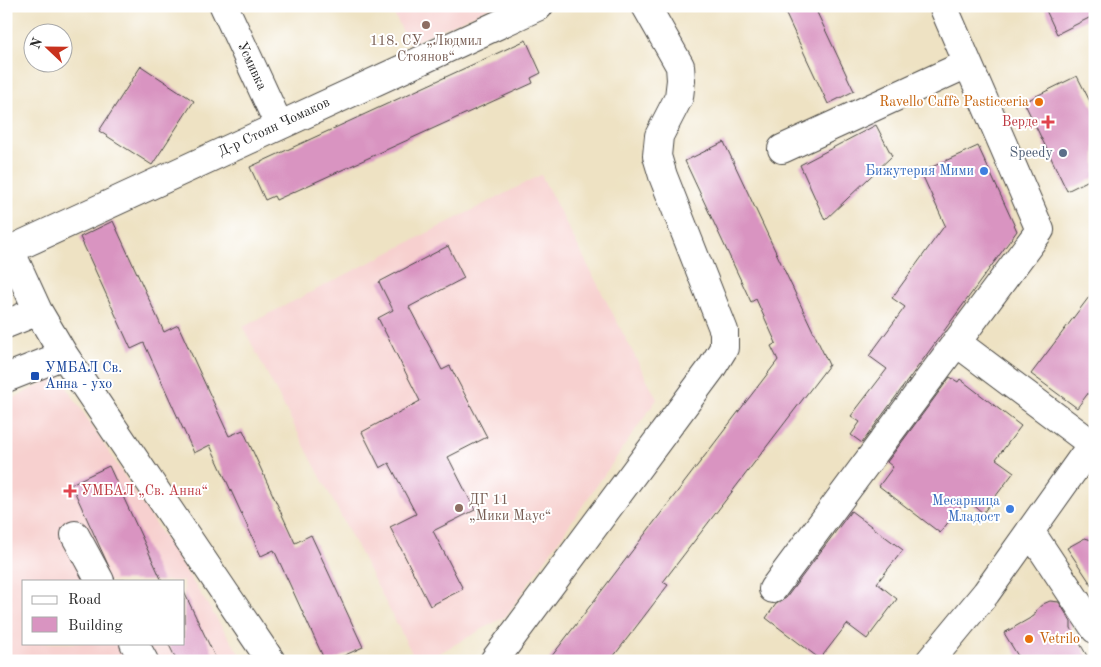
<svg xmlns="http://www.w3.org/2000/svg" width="1101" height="667" font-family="'Old Standard TT',serif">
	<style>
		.built { fill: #f7d0cf; fill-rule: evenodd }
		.building { fill: #d994c1 }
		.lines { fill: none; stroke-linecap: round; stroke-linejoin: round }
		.minor-casing { stroke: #484642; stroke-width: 30 }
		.minor { stroke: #fff; stroke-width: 28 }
		.education-dot { fill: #8d6e63; stroke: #fff; stroke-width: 2 }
		.food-dot { fill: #e8710a; stroke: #fff; stroke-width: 2 }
		.health-dot { fill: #e0444e; stroke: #fff; stroke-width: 2 }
		.service-dot { fill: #5c6f8a; stroke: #fff; stroke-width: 2 }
		.shop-dot { fill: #3f7fe0; stroke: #fff; stroke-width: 2 }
		.transit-dot { fill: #1a4fb4; stroke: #fff; stroke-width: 2 }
		.labels { text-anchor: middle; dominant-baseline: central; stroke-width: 4; stroke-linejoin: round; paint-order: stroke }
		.education-label { font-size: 14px; fill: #785e54; stroke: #fff }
		.street-label { font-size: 14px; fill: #2b2b2b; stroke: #fff }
		.food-label { font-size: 14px; fill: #c56008; stroke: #fff; text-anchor: end }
		.health-label { font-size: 14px; fill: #be3a42; stroke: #fff; text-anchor: end }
		.service-label { font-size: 14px; fill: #4e5e75; stroke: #fff; text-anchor: end }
		.shop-label { font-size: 14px; fill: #366cbe; stroke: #fff; text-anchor: end }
		.transit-label { font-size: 14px; fill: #164399; stroke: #fff; text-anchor: start }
	</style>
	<rect width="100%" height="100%" fill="#fff"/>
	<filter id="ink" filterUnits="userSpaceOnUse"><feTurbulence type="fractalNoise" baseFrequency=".02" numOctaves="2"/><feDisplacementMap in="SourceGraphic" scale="10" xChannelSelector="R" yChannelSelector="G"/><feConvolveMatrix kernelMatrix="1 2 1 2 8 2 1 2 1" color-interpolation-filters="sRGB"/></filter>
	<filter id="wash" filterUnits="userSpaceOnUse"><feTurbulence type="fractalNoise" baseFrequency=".0096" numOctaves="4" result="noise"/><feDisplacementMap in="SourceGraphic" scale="20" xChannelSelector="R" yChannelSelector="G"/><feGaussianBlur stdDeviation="1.12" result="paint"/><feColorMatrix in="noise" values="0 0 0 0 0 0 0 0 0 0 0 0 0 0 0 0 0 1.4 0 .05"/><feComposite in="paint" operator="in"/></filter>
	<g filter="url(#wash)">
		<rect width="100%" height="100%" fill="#eee2c3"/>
		<path class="built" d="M390 6H494L409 44Z
			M541 175 657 399 506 616 425 661H416L243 327Z
			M59 375 244 661H6V402ZM24 581H184V643H24Z"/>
		<g id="blocks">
			<path class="building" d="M782 6H814L854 91 828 104Z
				M1044 6H1095V15L1057 34Z
				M526 40 541 73 531 78 533 83 276 200 274 196 265 200 250 167Z
				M141 66 194 101 152 165 99 131Z
				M1077 76 1095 111V177L1067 191 1024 102Z
				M876 125 892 156 825 220 800 165Z
				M724 142 829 365 663 582 668 585 610 661H548L778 360 771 346 776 343 756 299 751 302 685 161Z
				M978 146 1017 231 862 443 851 435 860 422 851 416 887 369 869 356 905 307 892 298 945 225 921 172Z
				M113 221 164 332 178 325 229 436 243 430 295 543 311 535 363 647 332 661H325L274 550 261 556 210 445 194 453 144 343 131 349 80 237Z
				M448 246 464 278 409 307 442 370 450 366 487 437 448 457 475 510 433 531 463 589 430 606 390 527 416 514 389 463 380 468 362 432 420 401 378 318 393 310 379 282Z
				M1095 289V384L1077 408 1031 374Z
				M950 377 958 382 960 379 1021 426 996 459 1014 472 983 513 966 499 940 533 879 486 893 467 887 462Z
				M109 466 162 581 115 580 71 484Z
				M851 511 903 550 877 583 897 599 867 639 847 624 820 659 766 618 776 604 786 598Z
				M1085 538 1095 541V590L1067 548Z
				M184 592 217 661H177L168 643H184Z
				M1050 601 1059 602 1071 622V628L1090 661H1021L1004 633 1034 616 1037 609 1043 604Z"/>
		</g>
	</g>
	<g filter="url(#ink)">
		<use href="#blocks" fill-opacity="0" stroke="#484642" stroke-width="1"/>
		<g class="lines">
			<defs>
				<path id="minor" d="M224 6 279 125
					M782 149 967 64
					M6 324 38 311
					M956 342 1092 444
					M6 378 64 355
					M1030 531 1095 629
					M75 535 100 581
					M773 589 1040 230 943 6
					M134 643 144 661
					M271 661 64 355 38 311 10 250 539 6
					M494 661 711 369 724 348V331L663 176 657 156 659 136 679 97 681 80 680 66 646 6
					M930 661 986 593 1095 440"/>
			</defs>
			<use href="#minor" class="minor-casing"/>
			<use href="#minor" class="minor"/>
		</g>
	</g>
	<g class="education-dot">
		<circle cx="426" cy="25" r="5"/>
		<circle cx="459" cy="508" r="5"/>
	</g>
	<g class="food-dot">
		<circle cx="1039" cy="102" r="5"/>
		<circle cx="1029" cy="639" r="5"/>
	</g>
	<g class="health-dot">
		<path d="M1045.5 114.5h5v5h5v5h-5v5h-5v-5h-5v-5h5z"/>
		<path d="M67.5 483.5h5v5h5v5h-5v5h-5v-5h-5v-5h5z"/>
	</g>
	<circle class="service-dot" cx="1063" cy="153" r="5"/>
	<g class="shop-dot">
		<circle cx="984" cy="171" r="5"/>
		<circle cx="1010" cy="509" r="5"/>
	</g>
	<rect class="transit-dot" x="30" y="371" width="10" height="10" rx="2.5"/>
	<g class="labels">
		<g class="education-label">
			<text x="426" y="41">118. СУ „Людмил<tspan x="426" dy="16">Стоянов“</tspan></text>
			<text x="469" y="500" text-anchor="start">ДГ 11<tspan x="469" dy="16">„Мики Маус“</tspan></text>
		</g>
		<g class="street-label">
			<text transform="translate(252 66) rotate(65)">Усмивка</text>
			<text transform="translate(274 127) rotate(-25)">Д-р Стоян Чомаков</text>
		</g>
		<g class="food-label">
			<text x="1029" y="102">Ravello Caffè Pasticceria</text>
			<text x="1039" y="639" text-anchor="start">Vetrilo</text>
		</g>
		<g class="health-label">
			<text x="1038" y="122">Верде</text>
			<text x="81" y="491" text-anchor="start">УМБАЛ „Св. Анна“</text>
		</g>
		<g class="service-label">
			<text x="1053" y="153">Speedy</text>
		</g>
		<g class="shop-label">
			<text x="974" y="171">Бижутерия Мими</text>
			<text x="1000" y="501">Месарница<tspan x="1000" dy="16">Младост</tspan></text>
		</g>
		<g class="transit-label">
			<text x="45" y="368">УМБАЛ Св.<tspan x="45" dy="16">Анна - ухо</tspan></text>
		</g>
	</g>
	<rect width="1101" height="667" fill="none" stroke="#fff" stroke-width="25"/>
	<rect x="22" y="580" width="162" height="65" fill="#ffffff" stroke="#aaaaaa"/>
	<rect x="32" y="596" width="25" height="8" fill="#ffffff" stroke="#aaaaaa"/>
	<text x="68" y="604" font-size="15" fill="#2b2b2b">Road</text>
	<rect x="32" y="617" width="25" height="15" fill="#d994c1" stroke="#aaaaaa"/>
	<text x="68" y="630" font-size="15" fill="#2b2b2b">Building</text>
	<g transform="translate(48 48) rotate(292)"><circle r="24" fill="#ffffff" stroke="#aaaaaa"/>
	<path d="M0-4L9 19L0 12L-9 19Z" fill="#c8321e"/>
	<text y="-8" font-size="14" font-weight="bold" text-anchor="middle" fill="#2b2b2b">N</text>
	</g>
</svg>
